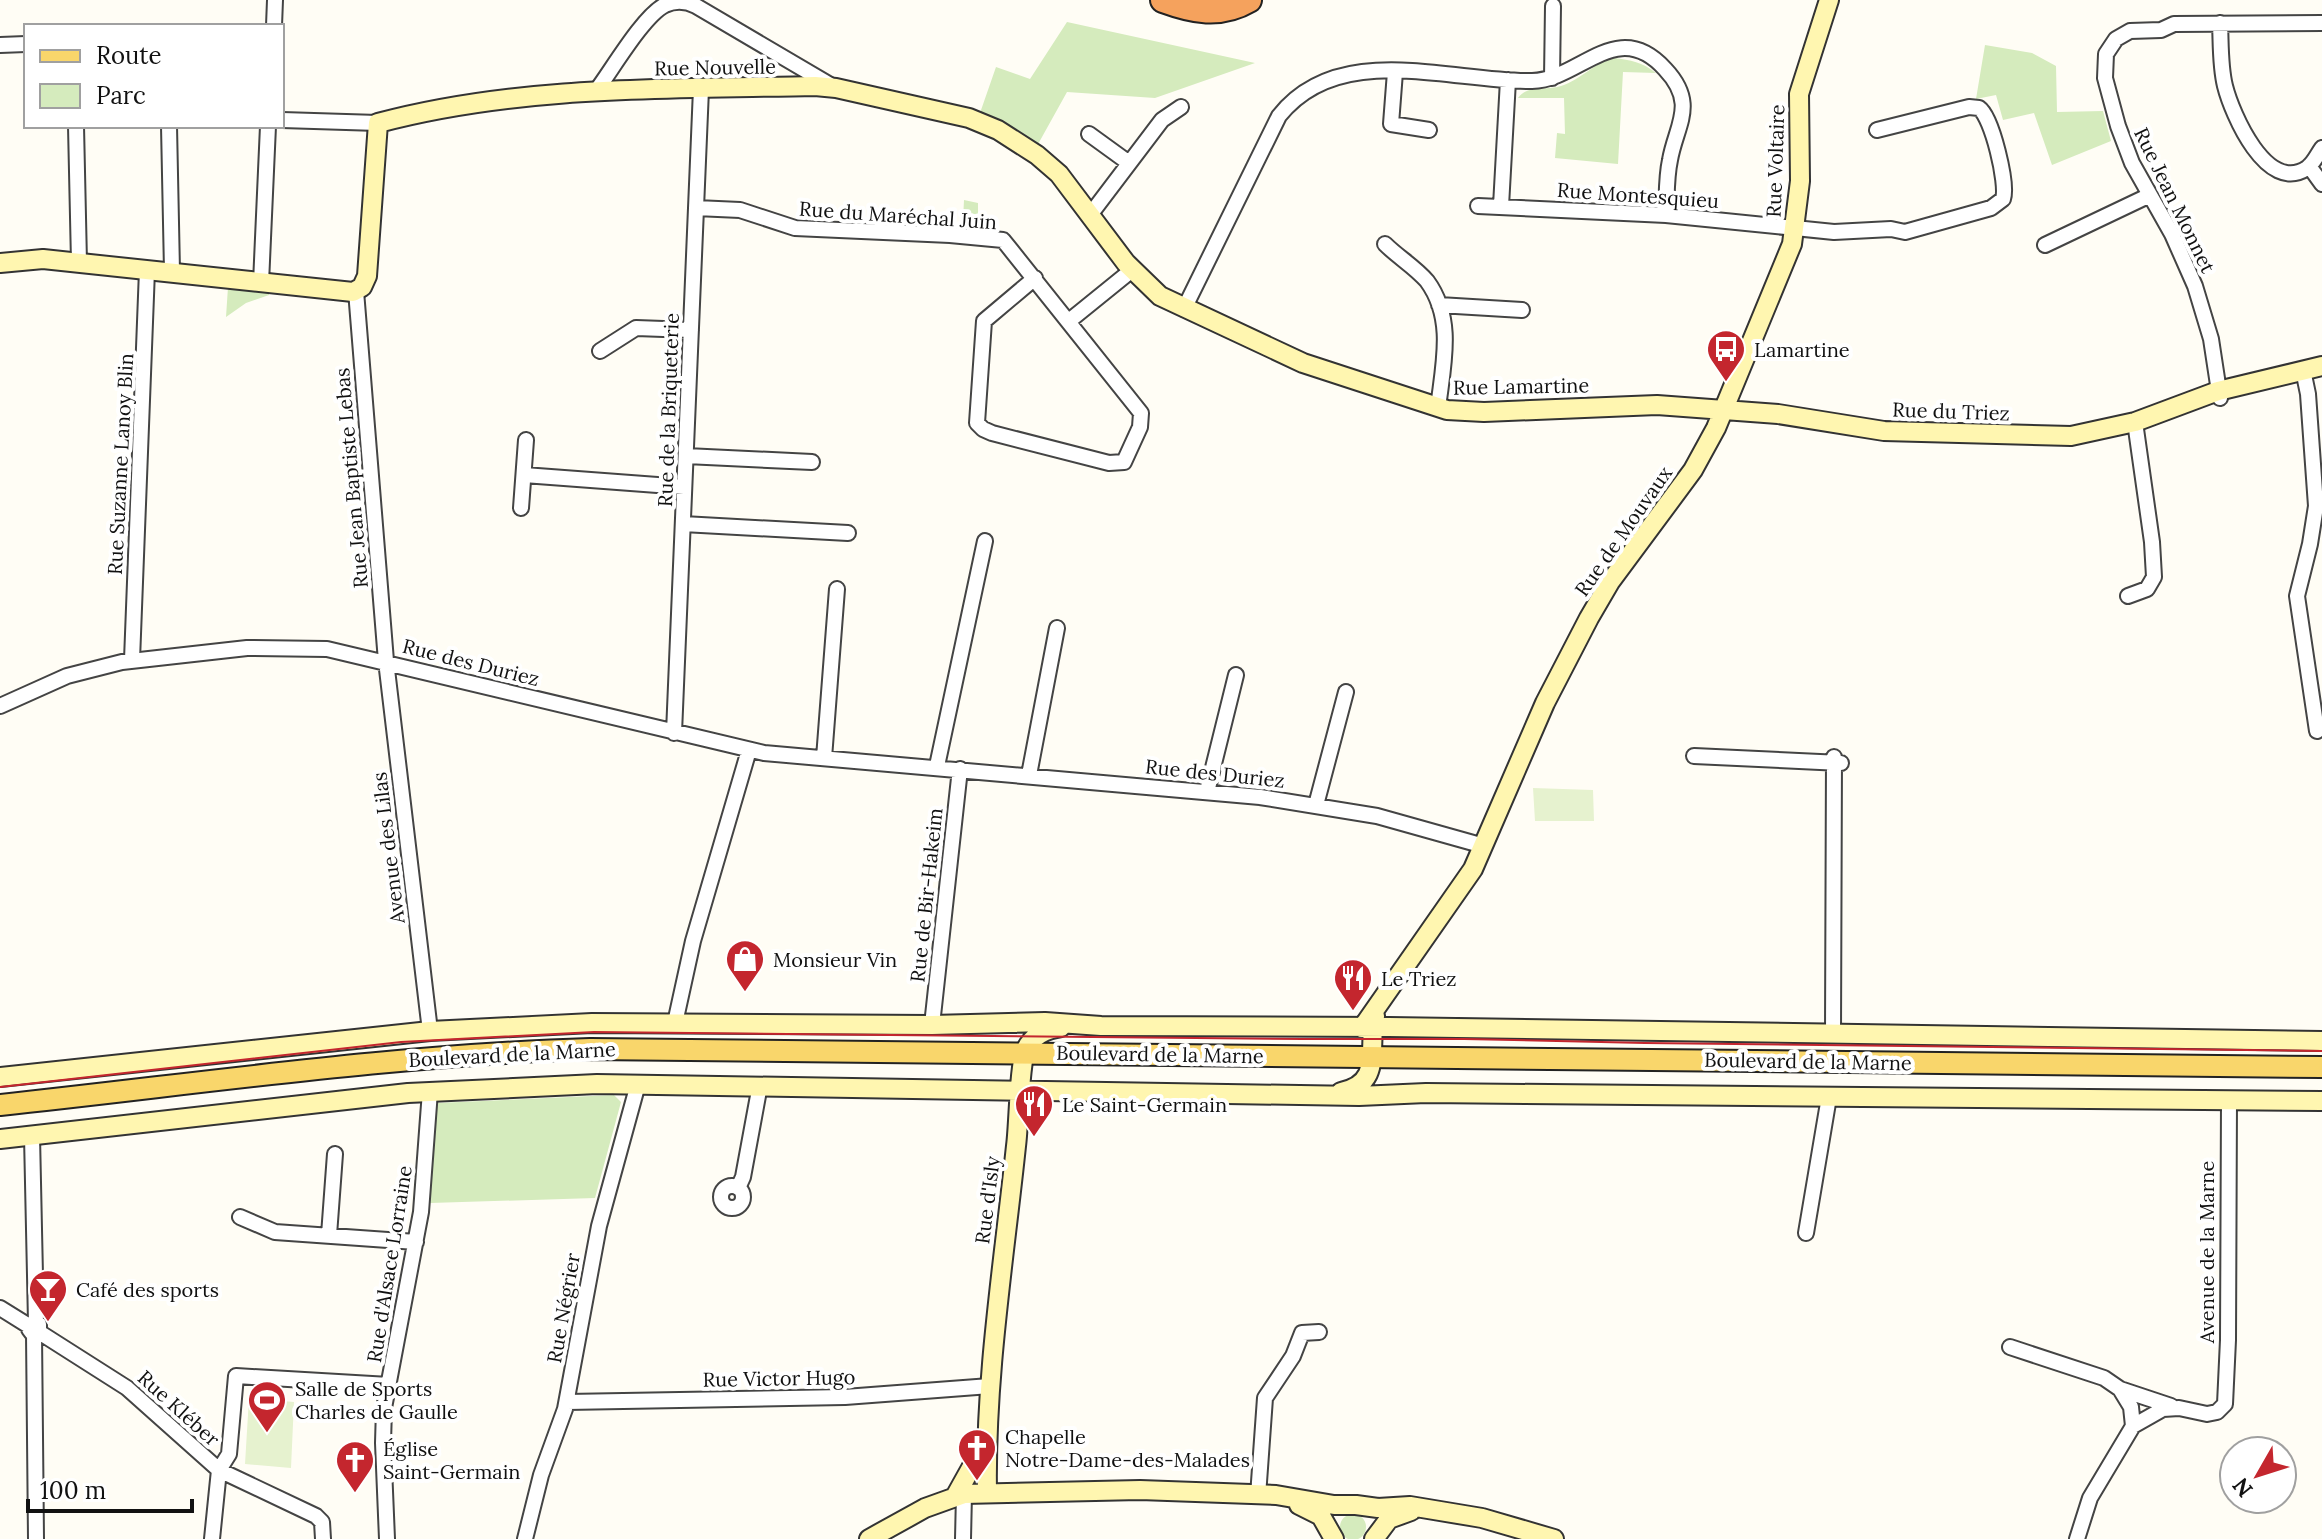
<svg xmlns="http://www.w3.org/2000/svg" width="2322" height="1539" font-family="Lora,serif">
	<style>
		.green { fill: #d5ebbd }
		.pitch { fill: #e6f2cf }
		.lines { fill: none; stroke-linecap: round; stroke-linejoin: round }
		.street-casing { stroke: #444; stroke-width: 18 }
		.secondary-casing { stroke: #333; stroke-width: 22 }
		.primary-casing { stroke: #222; stroke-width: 24 }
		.highway-casing { stroke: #222; stroke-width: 28 }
		.street { stroke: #fff; stroke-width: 14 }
		.secondary { stroke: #fff6b0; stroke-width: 18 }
		.primary { stroke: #f9d66b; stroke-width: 20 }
		.highway { stroke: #f5a25d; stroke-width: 24 }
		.tram { stroke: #c4262e; stroke-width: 2 }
		.labels { text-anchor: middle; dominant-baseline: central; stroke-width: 8; stroke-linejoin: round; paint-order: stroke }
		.street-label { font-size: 20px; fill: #111; stroke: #fff }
		.poi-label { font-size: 20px; fill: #111; stroke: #fff; text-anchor: start }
	</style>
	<rect width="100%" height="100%" fill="#fffdf5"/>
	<path class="green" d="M1067 22 1255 63 1155 98 1067 92 1037 146 980 113 996 67 1030 79Z
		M1985 45 2032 53 2056 66 2057 112 2103 111 2111 141 2052 165 2034 113 2003 120 1996 95 1976 99Z
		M1614 58C1631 60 1642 62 1656 73L1623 72 1618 164 1555 158 1557 133 1565 134 1564 98H1518C1528 84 1546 91 1561 86 1581 80 1593 63 1614 58Z
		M964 200 978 203V227L959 226 963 220Z
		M228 287 269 293V295L246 303 226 317Z
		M614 1095 621 1102 595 1198 430 1203 437 1103Z
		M1340 1527a13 13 0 1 1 26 0a13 13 0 1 1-26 0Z"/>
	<path class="pitch" d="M1533 788 1593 790 1594 821H1535Z
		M249 1398 294 1402 291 1468 245 1464Z"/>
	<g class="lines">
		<defs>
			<path id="street" d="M2220 23C2221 44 2220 66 2225 86 2232 114 2267 195 2307 168 2314 163 2317 155 2322 148
				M274 26 275 0
				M0 45 26 44
				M1395 72 1391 124 1429 130
				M1552 78 1553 6
				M596 91C612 70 643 16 665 5 676 0 686 1 696 6L832 86
				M282 120 378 123
				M76 126 79 262
				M169 126 172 271
				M1089 134 1129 163
				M2309 166 2322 184
				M1478 206 1666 215 1834 232 1891 229 1905 232 1991 208 2003 199C2008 184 1992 117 1979 108L1969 107 1877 130
				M1501 206 1508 80
				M696 208 740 210 795 228 950 235 1003 240 1141 413 1140 427 1124 462 1109 463 992 433 983 429 977 423 984 321 1035 278
				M1090 215 1162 120 1181 107
				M1385 244C1398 257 1415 267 1427 281 1455 319 1443 365 1438 408
				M2045 245 2148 196
				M261 283 268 126
				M356 291 386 661 430 1031
				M1439 305 1522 310
				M1184 309 1279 116C1339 40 1450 82 1532 81 1580 80 1617 16 1665 69 1698 104 1676 125 1670 160 1666 178 1667 197 1666 215
				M1069 321 1132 270
				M600 351 636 328 691 330
				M2303 370 2308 394 2316 506 2310 544 2297 596 2317 731
				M2220 398 2211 339 2195 286 2172 234 2132 163 2118 126 2105 78 2106 54 2116 39 2130 31 2161 30 2174 24 2322 23
				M686 456 812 462
				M524 475 684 487
				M521 508 526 440
				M683 524 848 533
				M2128 596 2147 589 2154 577 2152 542 2135 422
				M132 660 147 270
				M0 706 67 676 122 662 247 648 327 649 764 753 1260 797 1377 816 1484 846
				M674 733 701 89
				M1694 756 1841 763
				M824 758 837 589
				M937 766 985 541
				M1029 775 1057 628
				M1207 792 1236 675
				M1316 805 1346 692
				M675 1023 693 941 749 750
				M932 1025 960 769
				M1833 1034 1834 757
				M32 1136 36 1322
				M721 1197a11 11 0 1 1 22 0a11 11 0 1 1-22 0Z
				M738 1188 743 1177 760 1085
				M240 1217 275 1232 416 1242
				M1806 1233 1829 1097
				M329 1235 335 1154
				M0 1308 29 1326
				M39 1332V1324H31L29 1329 32 1333 39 1332 127 1388 219 1470 316 1516 322 1522 323 1539
				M34 1334 36 1539
				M2010 1347 2104 1378 2120 1389 2131 1407 2133 1426 2090 1498 2077 1539
				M2120 1389 2171 1406
				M567 1402 845 1397 990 1386
				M2133 1426 2163 1409 2179 1408 2207 1414 2217 1412 2225 1404 2228 1340 2229 1100
				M219 1470 229 1454 236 1376 389 1385
				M1258 1496 1265 1398 1293 1356 1302 1333 1319 1332
				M212 1539 219 1470
				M387 1539 383 1443 384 1408 421 1212 430 1091
				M525 1539 541 1475 565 1409 599 1226 638 1084
				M963 1539 964 1494"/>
			<path id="secondary" d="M0 263 43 259 353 292 362 287 367 276 378 123C520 85 670 89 815 86L836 88 969 118 998 130 1037 155 1059 174 1126 263 1160 296 1303 363 1447 410 1484 412 1657 405 1778 414 1884 431 2071 436 2135 422 2218 391 2322 366
				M1362 1028 1473 869 1545 703 1589 618 1610 582 1693 470 1716 428 1792 244 1800 181 1799 94 1829 0
				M0 1077 430 1031 592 1023 932 1025 1045 1022 1101 1026 1389 1027 2322 1041
				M1341 1092C1384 1083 1367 1048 1375 1016
				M0 1139 408 1093 597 1084 1359 1096 1426 1093 2322 1101
				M987 1493C985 1376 1004 1261 1016 1146 1019 1124 1019 1065 1026 1049 1033 1035 1047 1029 1061 1027
				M956 1495 985 1443
				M1299 1505 1321 1516 1334 1539
				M869 1539 925 1508 964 1494 1140 1490 1276 1495 1334 1505H1356L1378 1508 1410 1506 1482 1518 1554 1539
				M1374 1539 1389 1519 1411 1511"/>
			<path id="primary" d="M0 1105C197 1084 392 1055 590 1049L2322 1067"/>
			<path id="highway" d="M1163 0C1193 11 1220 17 1249 0"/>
		</defs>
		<use href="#street" class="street-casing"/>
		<use href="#secondary" class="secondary-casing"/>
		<use href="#primary" class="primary-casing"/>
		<use href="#highway" class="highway-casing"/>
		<use href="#street" class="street"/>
		<use href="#secondary" class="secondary"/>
		<use href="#primary" class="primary"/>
		<use href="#highway" class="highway"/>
		<path class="tram" d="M0 1087 401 1042 594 1032 1303 1039H1464L1645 1043 2322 1051"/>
	</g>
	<defs>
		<symbol id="bus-pin" viewBox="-11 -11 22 30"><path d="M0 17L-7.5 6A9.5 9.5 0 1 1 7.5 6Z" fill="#c4262e" stroke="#fff"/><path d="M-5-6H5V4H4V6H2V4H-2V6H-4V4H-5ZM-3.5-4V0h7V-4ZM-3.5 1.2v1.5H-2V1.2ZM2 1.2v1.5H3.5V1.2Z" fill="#fff"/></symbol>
		<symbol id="shop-pin" viewBox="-11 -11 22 30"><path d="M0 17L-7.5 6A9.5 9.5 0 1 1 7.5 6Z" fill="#c4262e" stroke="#fff"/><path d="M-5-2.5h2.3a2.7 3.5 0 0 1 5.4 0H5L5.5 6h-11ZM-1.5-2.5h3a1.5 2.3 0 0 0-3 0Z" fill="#fff"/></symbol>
		<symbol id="restaurant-pin" viewBox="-11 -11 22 30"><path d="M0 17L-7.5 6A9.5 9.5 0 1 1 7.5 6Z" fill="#c4262e" stroke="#fff"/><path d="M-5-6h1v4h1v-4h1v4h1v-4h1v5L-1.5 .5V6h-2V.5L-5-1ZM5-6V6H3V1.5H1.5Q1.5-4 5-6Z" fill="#fff"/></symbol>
		<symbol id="bar-pin" viewBox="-11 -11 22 30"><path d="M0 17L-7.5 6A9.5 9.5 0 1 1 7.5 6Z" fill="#c4262e" stroke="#fff"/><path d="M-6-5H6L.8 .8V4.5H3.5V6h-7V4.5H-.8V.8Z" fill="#fff"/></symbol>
		<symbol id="stadium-pin" viewBox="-11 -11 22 30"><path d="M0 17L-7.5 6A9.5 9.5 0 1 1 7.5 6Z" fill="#c4262e" stroke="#fff"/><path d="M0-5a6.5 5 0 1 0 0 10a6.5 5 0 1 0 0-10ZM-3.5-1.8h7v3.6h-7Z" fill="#fff"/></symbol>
		<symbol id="church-pin" viewBox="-11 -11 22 30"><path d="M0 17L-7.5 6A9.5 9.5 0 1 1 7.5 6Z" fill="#c4262e" stroke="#fff"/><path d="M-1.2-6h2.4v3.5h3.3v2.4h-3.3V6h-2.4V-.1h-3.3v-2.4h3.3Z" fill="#fff"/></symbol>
	</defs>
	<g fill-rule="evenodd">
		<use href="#bus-pin" x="1704" y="327" width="44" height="60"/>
		<use href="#shop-pin" x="723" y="937" width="44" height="60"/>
		<use href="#restaurant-pin" x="1331" y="956" width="44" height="60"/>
		<use href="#restaurant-pin" x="1012" y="1082" width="44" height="60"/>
		<use href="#bar-pin" x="26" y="1267" width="44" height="60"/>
		<use href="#stadium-pin" x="245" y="1378" width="44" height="60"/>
		<use href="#church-pin" x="955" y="1426" width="44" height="60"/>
		<use href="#church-pin" x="333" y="1438" width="44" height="60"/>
	</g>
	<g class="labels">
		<g class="street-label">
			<text transform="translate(715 67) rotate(-1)">Rue Nouvelle</text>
			<text transform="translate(1775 161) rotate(-88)">Rue Voltaire</text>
			<text transform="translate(1638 195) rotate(4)">Rue Montesquieu</text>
			<text transform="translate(2175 200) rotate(64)">Rue Jean Monnet</text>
			<text transform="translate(898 215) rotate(4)">Rue du Maréchal Juin</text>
			<text transform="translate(1521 386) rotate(-1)">Rue Lamartine</text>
			<text transform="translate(668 410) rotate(-88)">Rue de la Briqueterie</text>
			<text transform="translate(1951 411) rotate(2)">Rue du Triez</text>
			<text transform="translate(120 464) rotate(-87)">Rue Suzanne Lanoy Blin</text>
			<text transform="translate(351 478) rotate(-95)">Rue Jean Baptiste Lebas</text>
			<text transform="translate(1623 531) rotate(-55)">Rue de Mouvaux</text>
			<text transform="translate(471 662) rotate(14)">Rue des Duriez</text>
			<text transform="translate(1215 773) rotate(6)">Rue des Duriez</text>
			<text transform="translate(388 848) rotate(-97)">Avenue des Lilas</text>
			<text transform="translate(926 895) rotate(-84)">Rue de Bir-Hakeim</text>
			<text transform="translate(512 1054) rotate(-3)">Boulevard de la Marne</text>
			<text transform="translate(1160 1054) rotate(1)">Boulevard de la Marne</text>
			<text transform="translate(1808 1061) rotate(1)">Boulevard de la Marne</text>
			<text transform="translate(987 1200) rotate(-83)">Rue d'Isly</text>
			<text transform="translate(2206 1252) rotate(-90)">Avenue de la Marne</text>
			<text transform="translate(389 1264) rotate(-81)">Rue d'Alsace Lorraine</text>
			<text transform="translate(563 1308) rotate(-80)">Rue Négrier</text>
			<text transform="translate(779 1378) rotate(-1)">Rue Victor Hugo</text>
			<text transform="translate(179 1408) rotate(42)">Rue Kléber</text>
		</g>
		<g class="poi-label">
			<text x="1754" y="349">Lamartine</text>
			<text x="773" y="959">Monsieur Vin</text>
			<text x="1381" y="978">Le Triez</text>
			<text x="1062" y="1104">Le Saint-Germain</text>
			<text x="76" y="1289">Café des sports</text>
			<text x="295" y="1388">Salle de Sports<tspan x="295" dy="23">Charles de Gaulle</tspan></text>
			<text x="1005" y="1436">Chapelle<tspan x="1005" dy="23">Notre-Dame-des-Malades</tspan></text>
			<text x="383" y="1448">Église<tspan x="383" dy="23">Saint-Germain</tspan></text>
		</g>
	</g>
	<rect x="24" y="24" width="260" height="104" fill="#ffffff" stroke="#a0a0a0" stroke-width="2"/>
	<rect x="40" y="50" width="40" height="12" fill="#f9d66b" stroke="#a0a0a0" stroke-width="2"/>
	<text x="96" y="64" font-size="24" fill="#111111">Route</text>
	<rect x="40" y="84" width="40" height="24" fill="#d5ebbd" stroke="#a0a0a0" stroke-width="2"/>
	<text x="96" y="104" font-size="24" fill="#111111">Parc</text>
	<g transform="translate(2258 1475) rotate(231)"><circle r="38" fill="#ffffff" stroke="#a0a0a0" stroke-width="2"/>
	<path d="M0-6L14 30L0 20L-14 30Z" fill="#c4262e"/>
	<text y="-12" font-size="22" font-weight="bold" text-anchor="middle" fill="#111111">N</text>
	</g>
	<path d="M28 1499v12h164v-12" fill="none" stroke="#111111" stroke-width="4"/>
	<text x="40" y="1499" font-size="24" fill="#111111" stroke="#ffffff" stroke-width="6" paint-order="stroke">100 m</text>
</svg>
